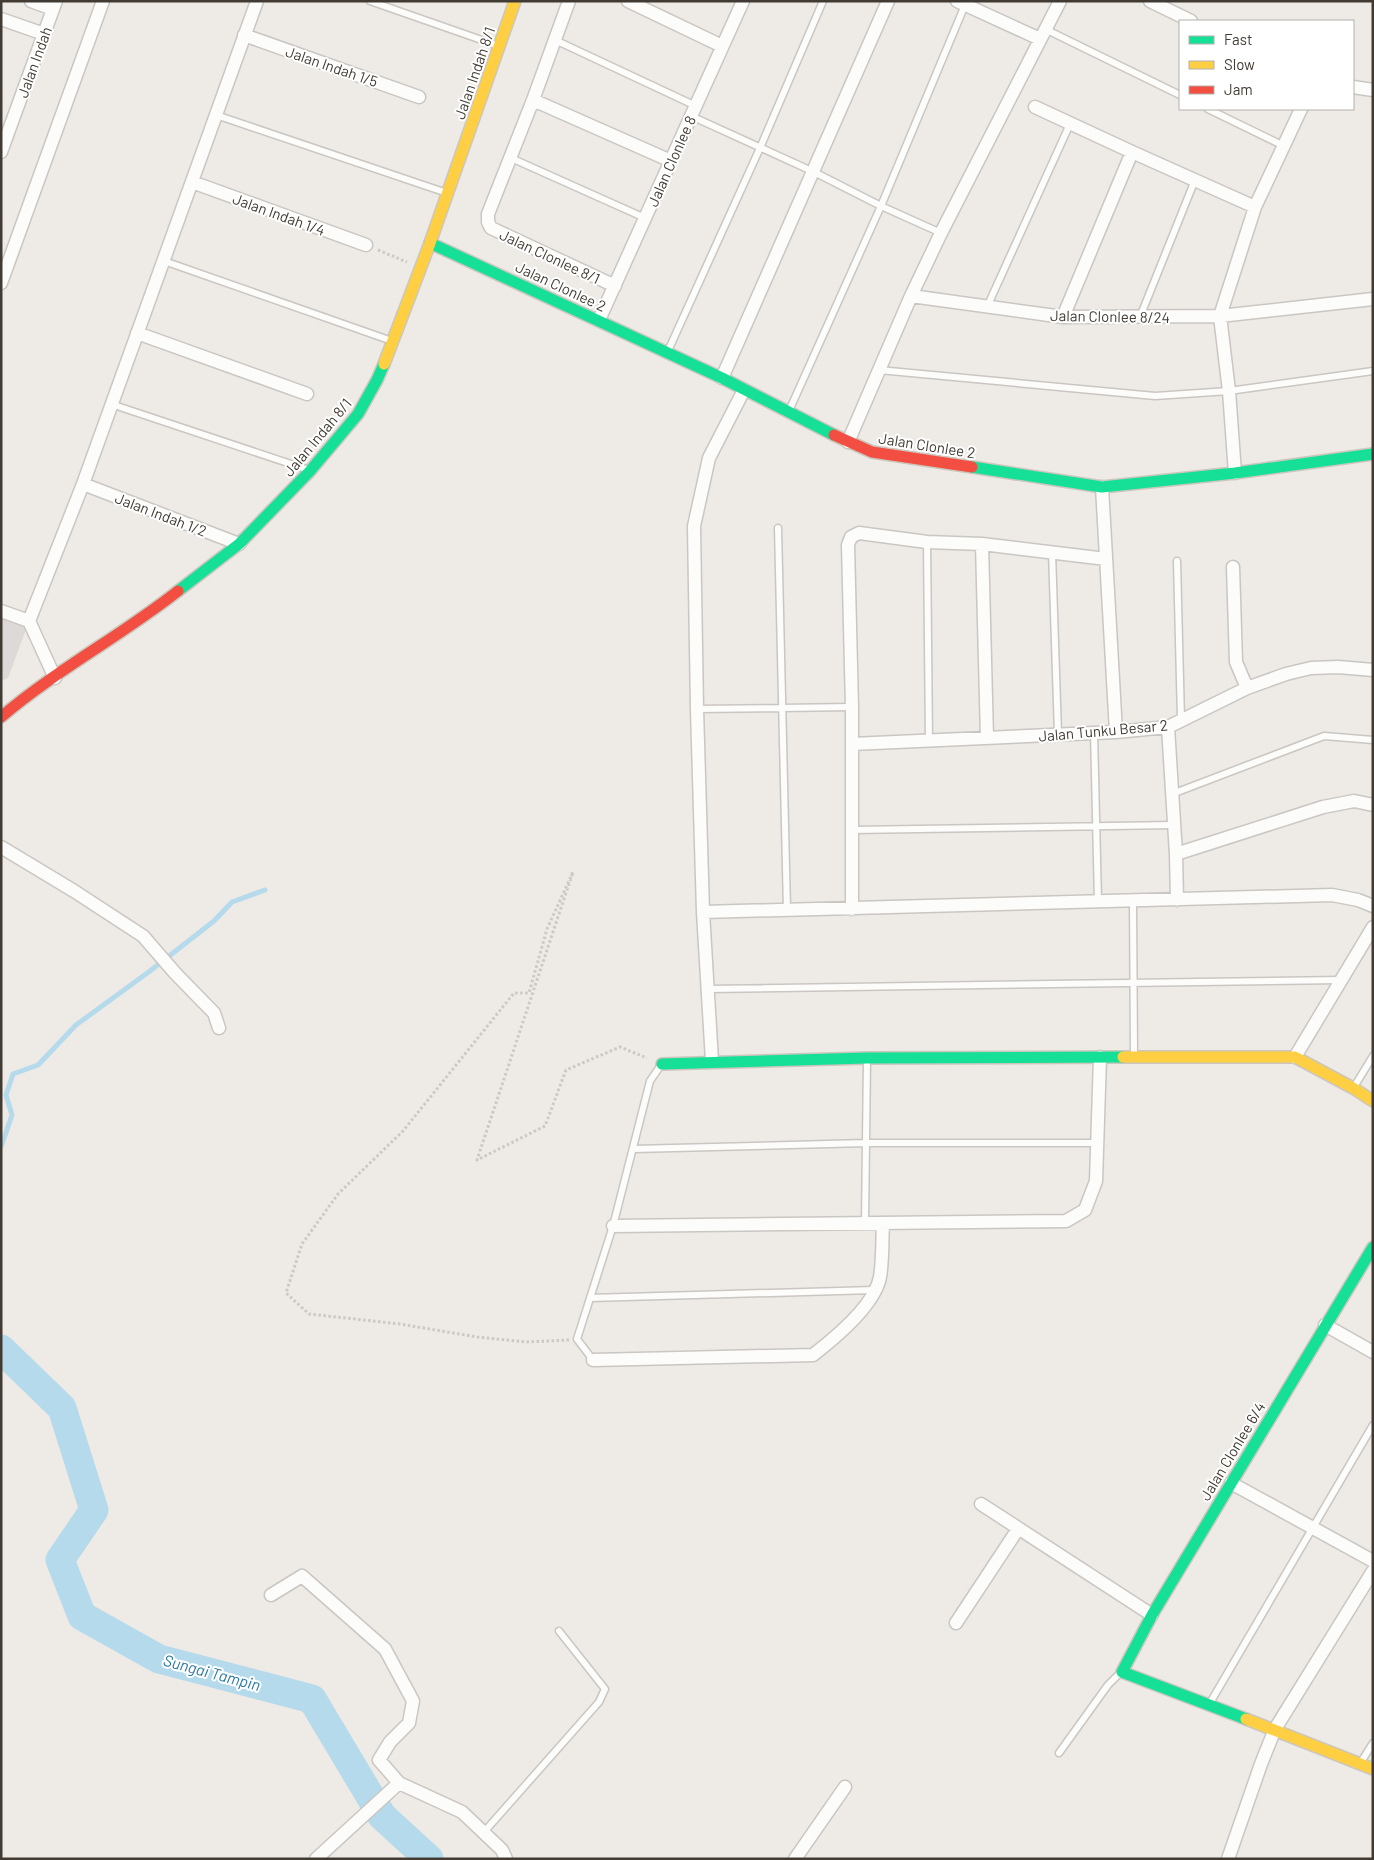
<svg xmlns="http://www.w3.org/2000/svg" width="1374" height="1860" font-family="Barlow,sans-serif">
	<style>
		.parking { fill: #ddd9d6 }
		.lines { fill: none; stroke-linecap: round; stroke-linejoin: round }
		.stream { stroke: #b5daec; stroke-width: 5 }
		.river { stroke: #b5daec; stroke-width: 29 }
		.lane-casing { stroke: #cac6c2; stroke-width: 9 }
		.street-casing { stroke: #cac6c2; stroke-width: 15 }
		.fast-casing { stroke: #ccc7bd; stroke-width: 14 }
		.slow-casing { stroke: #ccc7bd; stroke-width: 14 }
		.jam-casing { stroke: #ccc7bd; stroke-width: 14 }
		.path { stroke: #ccc9c5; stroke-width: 3; stroke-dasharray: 2.5 2.5; stroke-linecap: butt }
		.lane { stroke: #fcfcfb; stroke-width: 6 }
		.street { stroke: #fcfcfb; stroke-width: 12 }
		.fast { stroke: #16e098; stroke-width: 11 }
		.slow { stroke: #ffcf43; stroke-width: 11 }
		.jam { stroke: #f24e42; stroke-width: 11 }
		.labels { text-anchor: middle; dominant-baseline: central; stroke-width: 4; stroke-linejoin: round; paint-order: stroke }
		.street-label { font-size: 15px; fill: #423b33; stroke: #fff }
		.water-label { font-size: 16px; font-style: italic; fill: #2c7aa4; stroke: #fff }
	</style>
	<rect width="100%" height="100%" fill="#eeeae6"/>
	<path class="parking" d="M1 611 29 621 8 678 1 681Z"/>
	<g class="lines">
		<path class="stream" d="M1 1147 12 1115 6 1095 13 1074 38 1065 76 1025 150 971 214 921 232 902 265 890"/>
		<path class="river" d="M1 1349 62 1408 94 1510 60 1560 82 1616 159 1659 312 1699 382 1816 429 1859"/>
		<defs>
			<path id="lane" d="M370 1 496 45
				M1045 29 1180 95
				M555 40 696 106
				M1208 109 1284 146
				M216 115 447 193
				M691 116 814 172 881 206 941 233
				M511 158 645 218
				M164 261 392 341
				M987 307 1070 124
				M1140 317 1195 180
				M668 351 760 148 823 1
				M879 370 1155 396 1229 391 1373 371
				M111 404 309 470
				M789 411 881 206 965 5
				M778 528 787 910
				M927 542 929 741
				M1052 552 1058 734
				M1177 561 1181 720
				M697 709 852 707
				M1094 732 1098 902
				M1172 794 1324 736 1373 740
				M852 830 1174 825
				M1133 901 1134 1056
				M708 989 1341 980
				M1354 1087 1373 1056
				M633 1149 866 1143H1097
				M865 1223 867 1059
				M590 1298 874 1290
				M593 1360 577 1339 613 1226 650 1081 661 1065
				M1210 1703 1373 1425
				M1059 1753 1108 1685 1120 1673
				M1361 1762 1373 1743
				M484 1832 599 1702 605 1689 559 1631"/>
			<path id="street" d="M31 1 53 9
				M569 1 533 100 488 214V222L491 228 615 286
				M628 1 722 46
				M957 1 1040 39
				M1150 1 1191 21
				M1 19 44 34
				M244 35 419 97
				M1353 87 1373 90
				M533 100 671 161
				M1035 107 1132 152
				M1301 109 1255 207 1220 316 1373 299
				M1 152 56 1
				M192 182 366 245
				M1 283 103 1
				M911 296 1063 317 1220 316 1229 391 1235 473
				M1063 317 1132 152 1255 207
				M599 320 743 1
				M137 333 307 394
				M722 378 888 1
				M848 442 911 296 941 233 1060 1
				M83 484 239 544
				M1102 487 1116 732
				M982 544 987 738
				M1233 567 1236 662 1247 688
				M1 611 29 621 55 678
				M29 621 83 484 257 1
				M1168 727 1176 854
				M852 744 1116 732 1168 727 1247 688 1286 674 1311 668 1338 667 1373 670
				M1 847 74 891 143 936 175 973 214 1013 219 1028
				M1177 900 1176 854 1323 807 1354 801 1373 805
				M852 909V707L848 545 851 537 859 533 927 542 982 544 1106 559
				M703 912 1332 895 1358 900 1373 906
				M1295 1057 1373 927
				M712 1061 703 912 697 709 694 526 709 458 744 390
				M613 1226 1066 1221 1085 1210 1096 1181 1100 1057
				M1325 1325 1373 1352
				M593 1360 813 1355C835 1338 875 1305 880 1277 883 1259 882 1240 883 1223
				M1231 1483 1373 1561
				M981 1504 1152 1615
				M271 1595 302 1576 385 1649 413 1701 409 1723 390 1742 379 1760 399 1783 462 1812 502 1850 506 1859
				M956 1623 1018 1529
				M316 1859 399 1783
				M795 1859 845 1787
				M1228 1859 1261 1764 1275 1729 1373 1571"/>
			<path id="fast" d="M430 243 722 378 834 435
				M972 467 1102 487 1235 473 1373 454
				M178 591 239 544 310 471 358 414 377 380 384 364
				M662 1064 867 1058 1123 1057
				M1246 1719 1122 1672 1152 1615 1373 1247"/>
			<path id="slow" d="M384 364 430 243 515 1
				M1123 1057H1295L1353 1088 1373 1101
				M1246 1719 1373 1769"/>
			<path id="jam" d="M834 435 872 452 972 467
				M1 717C56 670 121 636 178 591"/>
		</defs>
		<use href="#lane" class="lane-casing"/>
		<use href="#street" class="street-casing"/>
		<use href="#fast" class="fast-casing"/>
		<use href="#slow" class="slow-casing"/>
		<use href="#jam" class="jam-casing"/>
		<path class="path" d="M378 250 407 262
			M569 1340 526 1342 477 1337 400 1324 309 1314 286 1293 302 1244 338 1194 403 1131 514 993H529L547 929 573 872 477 1160 545 1126 566 1070 620 1047 647 1058"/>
		<use href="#lane" class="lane"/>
		<use href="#street" class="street"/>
		<use href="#fast" class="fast"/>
		<use href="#slow" class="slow"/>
		<use href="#jam" class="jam"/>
	</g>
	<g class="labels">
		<g class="street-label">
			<text transform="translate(34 62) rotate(-70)">Jalan Indah</text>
			<text transform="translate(332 66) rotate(19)">Jalan Indah 1/5</text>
			<text transform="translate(474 73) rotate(-71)">Jalan Indah 8/1</text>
			<text transform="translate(671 161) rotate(-66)">Jalan Clonlee 8</text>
			<text transform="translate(279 214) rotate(20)">Jalan Indah 1/4</text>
			<text transform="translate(550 256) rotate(25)">Jalan Clonlee 8/1</text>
			<text transform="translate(561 286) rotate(25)">Jalan Clonlee 2</text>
			<text transform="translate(1110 316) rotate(1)">Jalan Clonlee 8/24</text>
			<text transform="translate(317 437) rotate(-50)">Jalan Indah 8/1</text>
			<text transform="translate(927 445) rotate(9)">Jalan Clonlee 2</text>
			<text transform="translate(161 514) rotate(21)">Jalan Indah 1/2</text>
			<text transform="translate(1103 730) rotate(-5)">Jalan Tunku Besar 2</text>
			<text transform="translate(1232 1451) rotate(-59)">Jalan Clonlee 6/4</text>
		</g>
		<g class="water-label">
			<text transform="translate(212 1672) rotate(15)">Sungai Tampin</text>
		</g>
	</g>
	<rect width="1374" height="1860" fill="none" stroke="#423b33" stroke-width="5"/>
	<rect x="1179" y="20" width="175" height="90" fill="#ffffff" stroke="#b3b1ad"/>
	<rect x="1189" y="36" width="25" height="8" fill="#16e098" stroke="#b3b1ad"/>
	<text x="1224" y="45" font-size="15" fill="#423b33">Fast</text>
	<rect x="1189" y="61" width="25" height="8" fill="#ffcf43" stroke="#b3b1ad"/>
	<text x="1224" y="70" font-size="15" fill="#423b33">Slow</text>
	<rect x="1189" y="86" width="25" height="8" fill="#f24e42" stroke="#b3b1ad"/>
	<text x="1224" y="95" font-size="15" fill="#423b33">Jam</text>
</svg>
